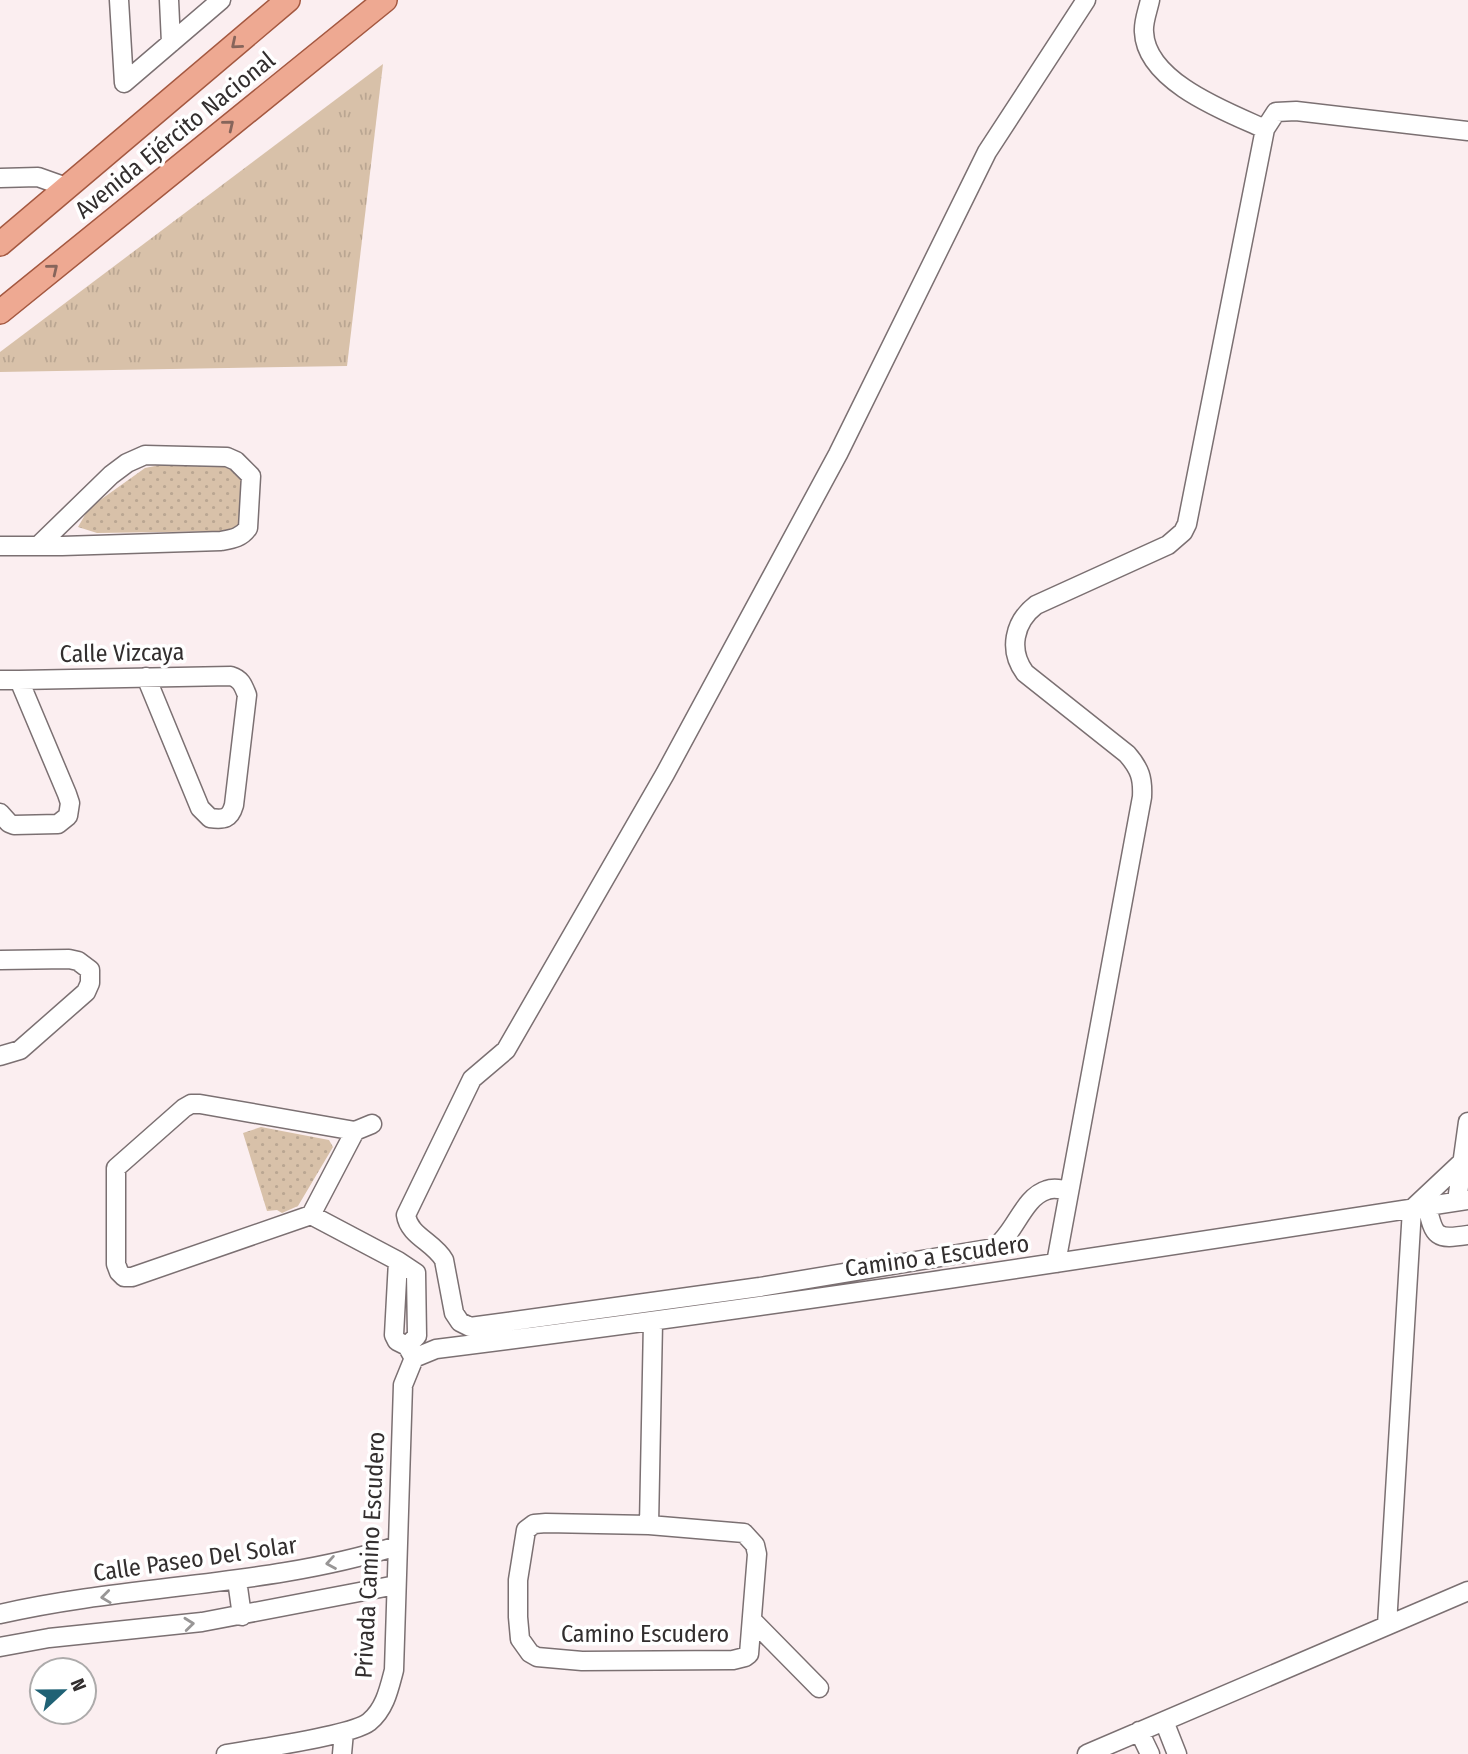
<svg xmlns="http://www.w3.org/2000/svg" width="1468" height="1754" font-family="'Fira Sans Condensed',sans-serif">
	<style>
		.grass { fill: url(#grass-tufts) }
		.park { fill: url(#park-dots) }
		.lines { fill: none; stroke-linecap: round; stroke-linejoin: round }
		.minor-casing { stroke: #7b7072; stroke-width: 21 }
		.major-casing { stroke: #a45840; stroke-width: 26 }
		.minor { stroke: #fff; stroke-width: 18 }
		.major { stroke: #eea992; stroke-width: 23 }
		.oneway { stroke: #87655b }
		.oneway2 { stroke: #989696 }
		.labels { text-anchor: middle; dominant-baseline: central; stroke-width: 7; stroke-linejoin: round; paint-order: stroke }
		.street-label { font-size: 24px; fill: #322e2e; stroke: #fff }
	</style>
	<defs>
		<pattern id="grass-tufts" width="24" height="20" patternUnits="userSpaceOnUse" patternTransform="scale(1.75)"><rect width="24" height="20" fill="#d8c1a9"/><path d="M3 7l-1-3M5 7V3M7 7l1-3M15 17l-1-3M17 17v-4M19 17l1-3" fill="none" stroke="#baa692"/></pattern>
		<pattern id="park-dots" width="8" height="8" patternUnits="userSpaceOnUse" patternTransform="scale(1.75)"><rect width="8" height="8" fill="#d8c1a9"/><path d="M2 2h.1M6 6h.1" fill="none" stroke="#baa692" stroke-width="1.8" stroke-linecap="round"/></pattern>
	</defs>
	<rect width="100%" height="100%" fill="#fbeef0"/>
	<path class="grass" d="M383 64 347 366 0 372V352Z"/>
	<path class="park" d="M170 463 234 467 244 475 238 524 232 531 97 533 78 527 89 508 145 468Z
		M261 1127 329 1140 333 1147 298 1206 282 1213 277 1210 267 1211 243 1133Z"/>
	<g class="lines">
		<defs>
			<path id="minor" d="M119 0 124 83 221 0
				M169 0 171 43
				M1150 0C1148 10 1143 22 1144 32 1146 82 1227 112 1265 129
				M0 178 38 177 69 188
				M0 546H62L221 541C232 539 241 538 248 528L251 476 236 461 227 457 145 455 127 463 111 475 38 546
				M0 680H19L231 676C241 679 243 685 247 695L234 805C230 819 224 820 210 818L200 808 146 677
				M0 813 9 823 14 825 58 824 68 816 70 803 67 794 19 680
				M0 960 69 959 78 961 90 970V983L86 992 20 1050 0 1056
				M355 1131 311 1215 132 1277H124L119 1272 116 1264V1168L184 1108 191 1104H200L355 1131 372 1124
				M1069 1190C1062 1190 1054 1187 1047 1190 1023 1197 1015 1234 994 1248L760 1287 470 1327 460 1322 454 1313 444 1260C434 1242 409 1236 406 1215L472 1079 506 1050 665 774 838 454 987 152 1086 0
				M1457 1201 1468 1122
				M1427 1206C1434 1237 1436 1240 1468 1235
				M311 1215 398 1261 416 1273 417 1336 407 1346
				M398 1261 394 1335 397 1341 407 1346 412 1355
				M1056 1263 1142 797C1143 778 1140 769 1127 754L1025 673C1008 650 1014 622 1036 605L1168 545 1183 532 1187 524 1265 129 1276 112 1296 111 1468 131
				M414 1358 436 1349C781 1306 1125 1253 1468 1200
				M546 1523 649 1525 744 1533 755 1545 757 1554 749 1654 745 1657 733 1660 582 1661 537 1657 530 1653 520 1639 518 1617V1580L526 1530 534 1524Z
				M649 1525 653 1322
				M237 1580 242 1616
				M0 1614C131 1584 268 1587 397 1546
				M752 1620 819 1688
				M1387 1625 1412 1209 1461 1163
				M0 1647 49 1638 202 1622 396 1585
				M1164 1721 1177 1754
				M1139 1731 1150 1754
				M226 1754C254 1749 351 1736 369 1722 385 1709 389 1689 394 1670L403 1385 414 1358
				M342 1754 344 1732
				M1087 1754 1468 1591"/>
			<path id="major" d="M0 244 288 0
				M0 312 385 0"/>
		</defs>
		<use href="#minor" class="minor-casing"/>
		<use href="#major" class="major-casing"/>
		<use href="#minor" class="minor"/>
		<use href="#major" class="major"/>
	</g>
	<defs><path id="oneway-chevron" d="M-2-3.5L2.5 0L-2 3.5" fill="none" stroke-width="1.6" stroke-linecap="round" stroke-linejoin="round" transform="scale(1.75)"/></defs>
	<g class="oneway">
		<use href="#oneway-chevron" transform="translate(236 44) rotate(140)"/>
		<use href="#oneway-chevron" transform="translate(229 125) rotate(-39)"/>
		<use href="#oneway-chevron" transform="translate(53 269) rotate(-39)"/>
	</g>
	<g class="oneway2">
		<use href="#oneway-chevron" transform="translate(331 1563) rotate(170)"/>
		<use href="#oneway-chevron" transform="translate(106 1597) rotate(173)"/>
		<use href="#oneway-chevron" transform="translate(189 1624) rotate(-6)"/>
	</g>
	<g class="labels">
		<g class="street-label">
			<text transform="translate(175 135) rotate(-39)">Avenida Ejército Nacional</text>
			<text transform="translate(122 653) rotate(-1)">Calle Vizcaya</text>
			<text transform="translate(937 1256) rotate(-8)">Camino a Escudero</text>
			<text transform="translate(370 1555) rotate(-87)">Privada Camino Escudero</text>
			<text transform="translate(195 1559) rotate(-8)">Calle Paseo Del Solar</text>
			<text x="645" y="1634">Camino Escudero</text>
		</g>
	</g>
	<g transform="translate(63 1691) rotate(68)"><circle r="33" fill="#ffffff" stroke="#adabab" stroke-width="2"/>
	<path d="M0-5L12 26L0 18L-12 26Z" fill="#206275"/>
	<text y="-10" font-size="19" font-weight="bold" text-anchor="middle" fill="#322e2e">N</text>
	</g>
</svg>
